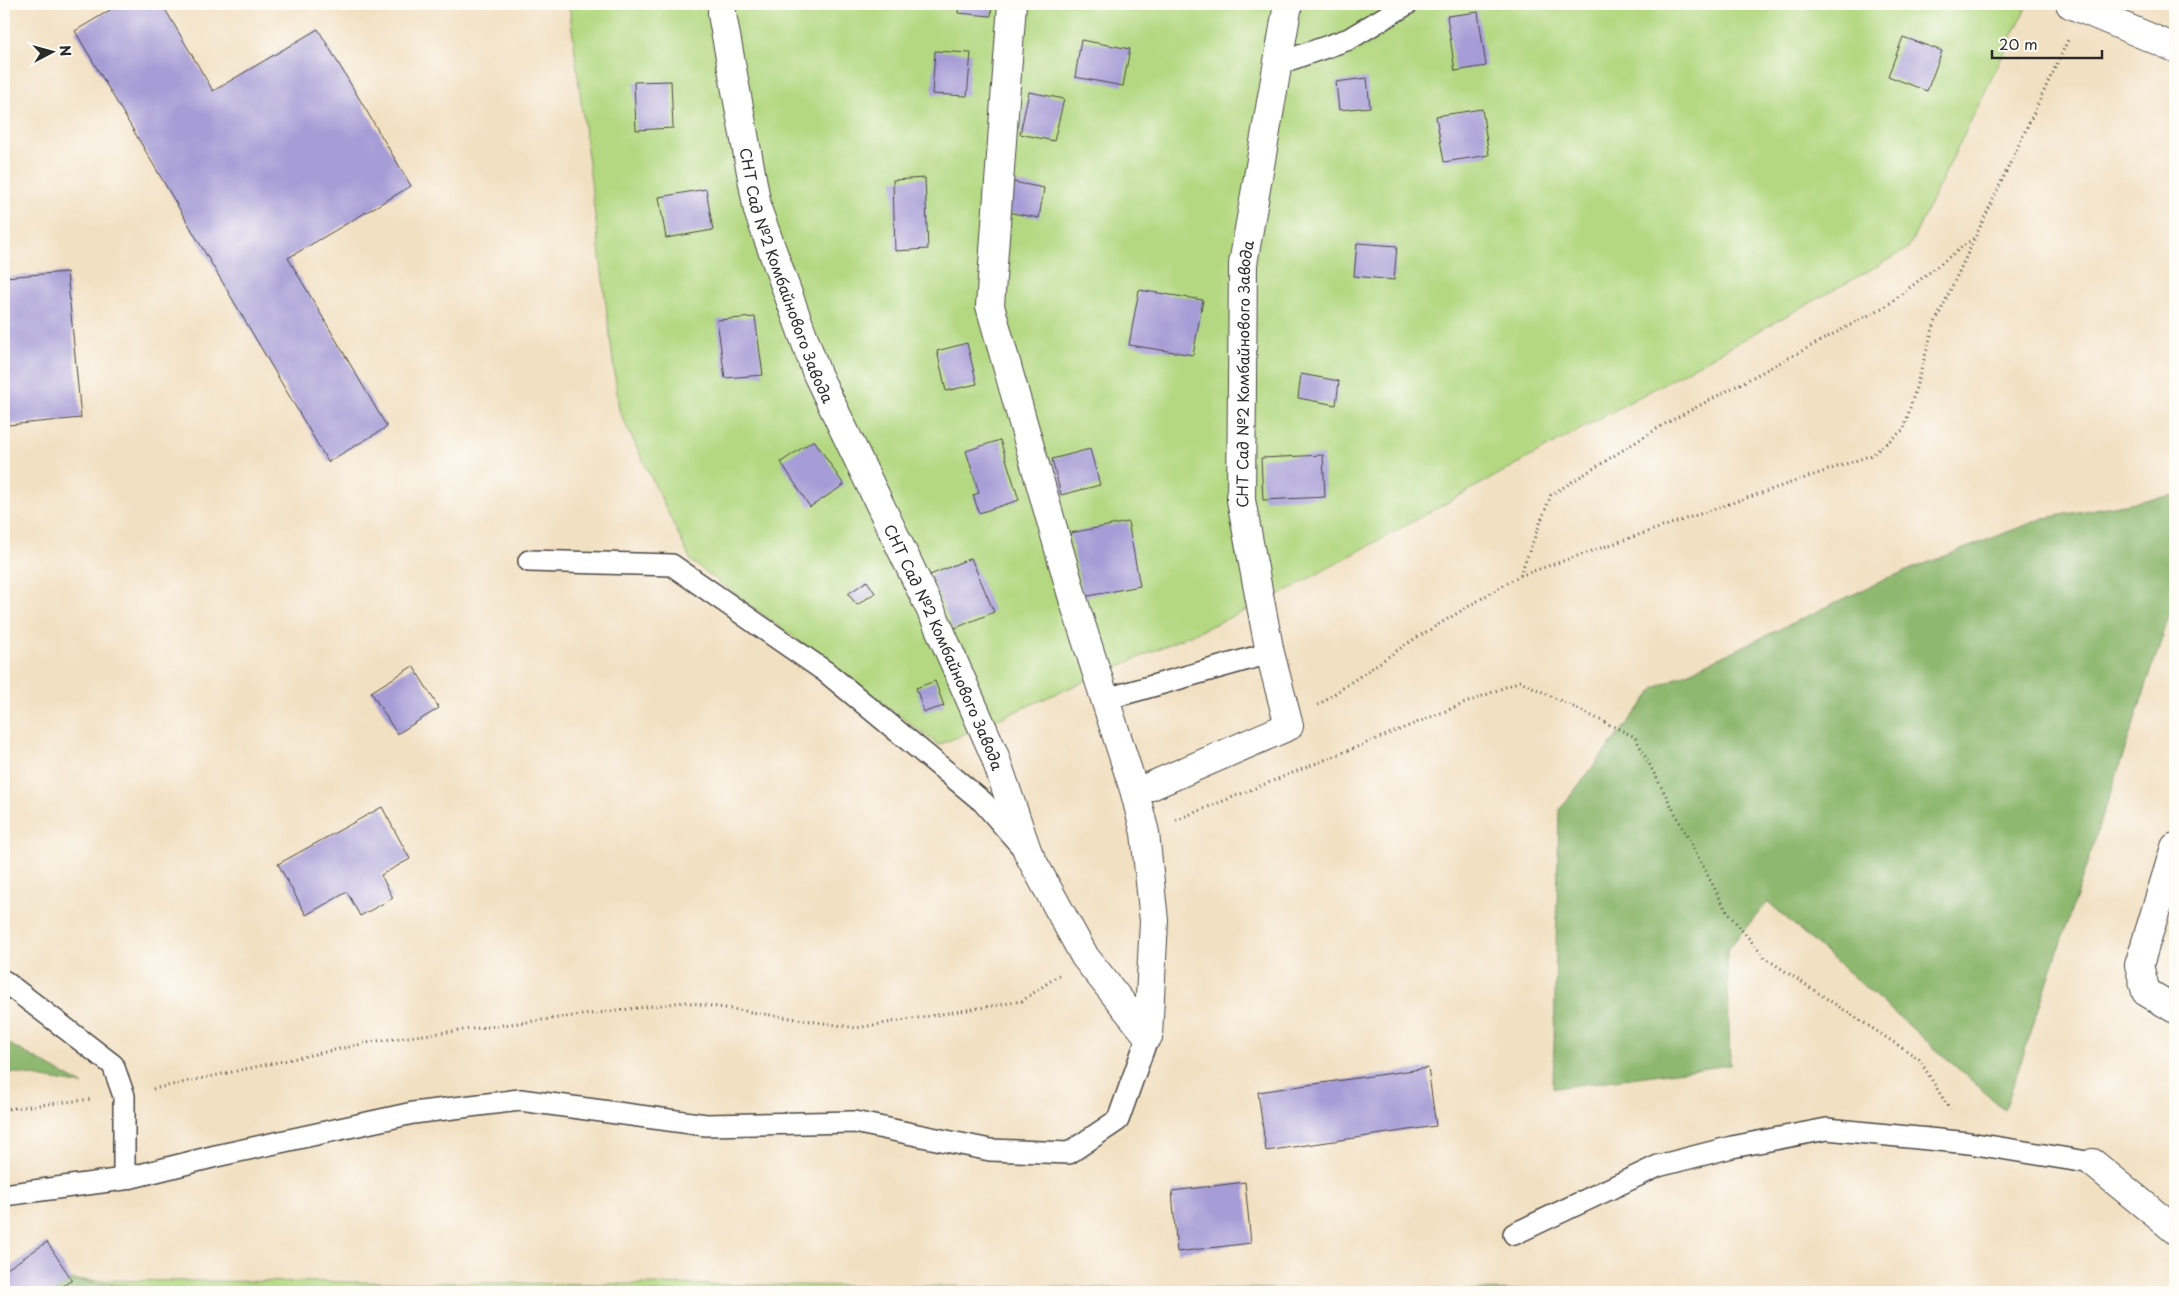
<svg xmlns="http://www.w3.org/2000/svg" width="2179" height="1296" font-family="'Playpen Sans',sans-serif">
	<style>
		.green { fill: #b3d881; stroke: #6f8256 }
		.forest { fill: #8eb86f; stroke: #5c724d }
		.building { fill: #a69cd6 }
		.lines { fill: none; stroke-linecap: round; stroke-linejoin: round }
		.service-casing { stroke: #494642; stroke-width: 24 }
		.minor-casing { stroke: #494642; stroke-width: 30 }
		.path { stroke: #494642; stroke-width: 3; stroke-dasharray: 1 4; stroke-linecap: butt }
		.service { stroke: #fff; stroke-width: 21 }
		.minor { stroke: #fff; stroke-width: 28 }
		.labels { text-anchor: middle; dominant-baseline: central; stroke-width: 4; stroke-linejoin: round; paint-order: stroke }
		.street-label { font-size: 15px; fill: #2b2b2b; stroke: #fdfcf7 }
	</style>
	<rect width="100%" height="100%" fill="#fdfcf7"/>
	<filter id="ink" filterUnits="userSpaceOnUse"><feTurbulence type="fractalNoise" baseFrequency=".02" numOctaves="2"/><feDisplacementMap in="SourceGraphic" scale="10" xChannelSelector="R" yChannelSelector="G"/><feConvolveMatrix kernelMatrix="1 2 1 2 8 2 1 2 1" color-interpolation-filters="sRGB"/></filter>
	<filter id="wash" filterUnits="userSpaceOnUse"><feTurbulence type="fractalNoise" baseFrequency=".0096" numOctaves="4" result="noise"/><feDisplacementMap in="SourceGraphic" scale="20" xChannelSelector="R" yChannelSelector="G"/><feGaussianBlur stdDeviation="1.12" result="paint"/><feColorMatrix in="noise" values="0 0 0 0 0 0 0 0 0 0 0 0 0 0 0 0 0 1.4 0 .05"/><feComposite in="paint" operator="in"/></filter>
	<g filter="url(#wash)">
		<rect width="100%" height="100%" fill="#f2e0c2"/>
		<path class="green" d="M569 4H2028L1908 249 1270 600 939 745 691 561 619 410Z
			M72 1280 1734 1292H187Z"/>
		<path class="forest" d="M2175 495V599L2005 1110 1768 902 1727 950 1730 1065 1553 1088 1559 810 1655 688 1888 578 2044 518Z
			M4 1041 83 1085 4 1071Z
			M72 1280 187 1292H54Z"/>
		<g id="blocks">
			<path class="building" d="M120 4H162L213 91 318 29 411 186 288 258 387 427 328 462 75 31Z
				M959 4H992L991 16 958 13Z
				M1478 12 1486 66 1455 71 1447 16Z
				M1903 37 1942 51 1927 91 1888 76Z
				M1081 40 1130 49 1123 86 1075 77Z
				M935 51 971 53 967 96 932 94Z
				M1367 78 1370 107 1339 110 1336 82Z
				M671 81 673 128 636 130 634 82Z
				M1029 92 1064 99 1054 141 1020 134Z
				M1482 109 1489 155 1444 162 1436 116Z
				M925 178 928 249 895 251 893 180Z
				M1013 182 1044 188 1039 218 1007 212Z
				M706 189 713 230 666 238 659 197Z
				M1357 243 1397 246 1394 280 1354 276Z
				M67 272 81 418 8 425 4 380V277Z
				M1139 290 1203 300 1193 355 1129 345Z
				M755 317 763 375 725 378 717 320Z
				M967 343 977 384 946 391 937 351Z
				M1301 374 1339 381 1336 405 1298 398Z
				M814 440 844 485 810 507 781 462Z
				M1000 440 1019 500 979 513 973 495 979 493 966 451Z
				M1090 449 1100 485 1061 495 1052 459Z
				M1323 455 1325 497 1263 500 1261 458Z
				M1128 522 1140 586 1083 597 1070 533Z
				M971 558 994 612 953 629 930 575Z
				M867 581 875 593 857 605 848 594Z
				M413 666 439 708 397 734 371 692Z
				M935 681 944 706 924 712 916 688Z
				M382 807 410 859 381 875 393 898 360 916 347 892 306 915 278 864Z
				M1428 1068 1436 1126 1266 1151 1258 1092Z
				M1245 1182 1251 1243 1177 1252 1172 1191Z
				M47 1242 72 1280 54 1292H4V1271Z"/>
		</g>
	</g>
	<g filter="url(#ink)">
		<use href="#blocks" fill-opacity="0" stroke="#494642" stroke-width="1"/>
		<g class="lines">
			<defs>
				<path id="service" d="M1277 64 1349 39 1407 4
					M529 561 672 565 826 672 983 802 1023 848
					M1106 699 1270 653
					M4 981 113 1065 124 1096V1179
					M4 1195 124 1179 216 1156 413 1113 520 1100 706 1125 854 1122 990 1150 1069 1153 1118 1120 1148 1036
					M1514 1234 1658 1166 1732 1147 1827 1129 1969 1143 2093 1163"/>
				<g id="minor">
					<path id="s1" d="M722 4V14L758 211 817 374 935 619 994 754 1028 853 1085 957 1148 1036"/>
					<path d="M1012 4 990 306 1073 599 1135 793"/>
					<path d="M2070 4 2175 48"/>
					<path d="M2175 847 2139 965 2146 992 2175 1009"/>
					<path id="s2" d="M1148 1036 1154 921 1145 833 1135 793 1289 726 1270 653 1241 500 1243 264 1288 4"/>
					<path d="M2093 1163 2175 1230"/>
				</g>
			</defs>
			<use href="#service" class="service-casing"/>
			<use href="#minor" class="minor-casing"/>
			<path class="path" d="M1520 575 1551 495 1663 425 1886 306 1975 237
				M1318 705 1411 641 1519 576 1872 455 1904 429 1934 325 2068 40
				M1176 820 1520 681 1635 737 1727 912 1765 958 1919 1059 1950 1110
				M153 1089 376 1041 685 1002 856 1028 1022 1001 1059 975
				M4 1109 93 1099"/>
			<use href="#service" class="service"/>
			<use href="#minor" class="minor"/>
		</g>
	</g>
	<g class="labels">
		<g class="street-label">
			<text stroke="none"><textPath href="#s1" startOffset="280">СНТ Сад №2 Комбайнового Завода</textPath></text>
			<text stroke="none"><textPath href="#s2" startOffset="770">СНТ Сад №2 Комбайнового Завода</textPath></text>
			<text stroke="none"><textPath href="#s1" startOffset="685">СНТ Сад №2 Комбайнового Завода</textPath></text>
		</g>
	</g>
	<rect width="2179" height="1296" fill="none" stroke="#fdfcf7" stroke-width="20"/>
	<g transform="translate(52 52) rotate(84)" stroke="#fdfcf7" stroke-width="4" paint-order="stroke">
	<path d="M0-4L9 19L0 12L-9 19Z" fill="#2b2b2b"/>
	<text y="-8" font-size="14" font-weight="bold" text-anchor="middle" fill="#2b2b2b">N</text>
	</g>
	<path d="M1992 50v8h110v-8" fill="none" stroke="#2b2b2b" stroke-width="2.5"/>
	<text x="1999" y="50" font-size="15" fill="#2b2b2b" stroke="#fdfcf7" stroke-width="4" paint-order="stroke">20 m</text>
</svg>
